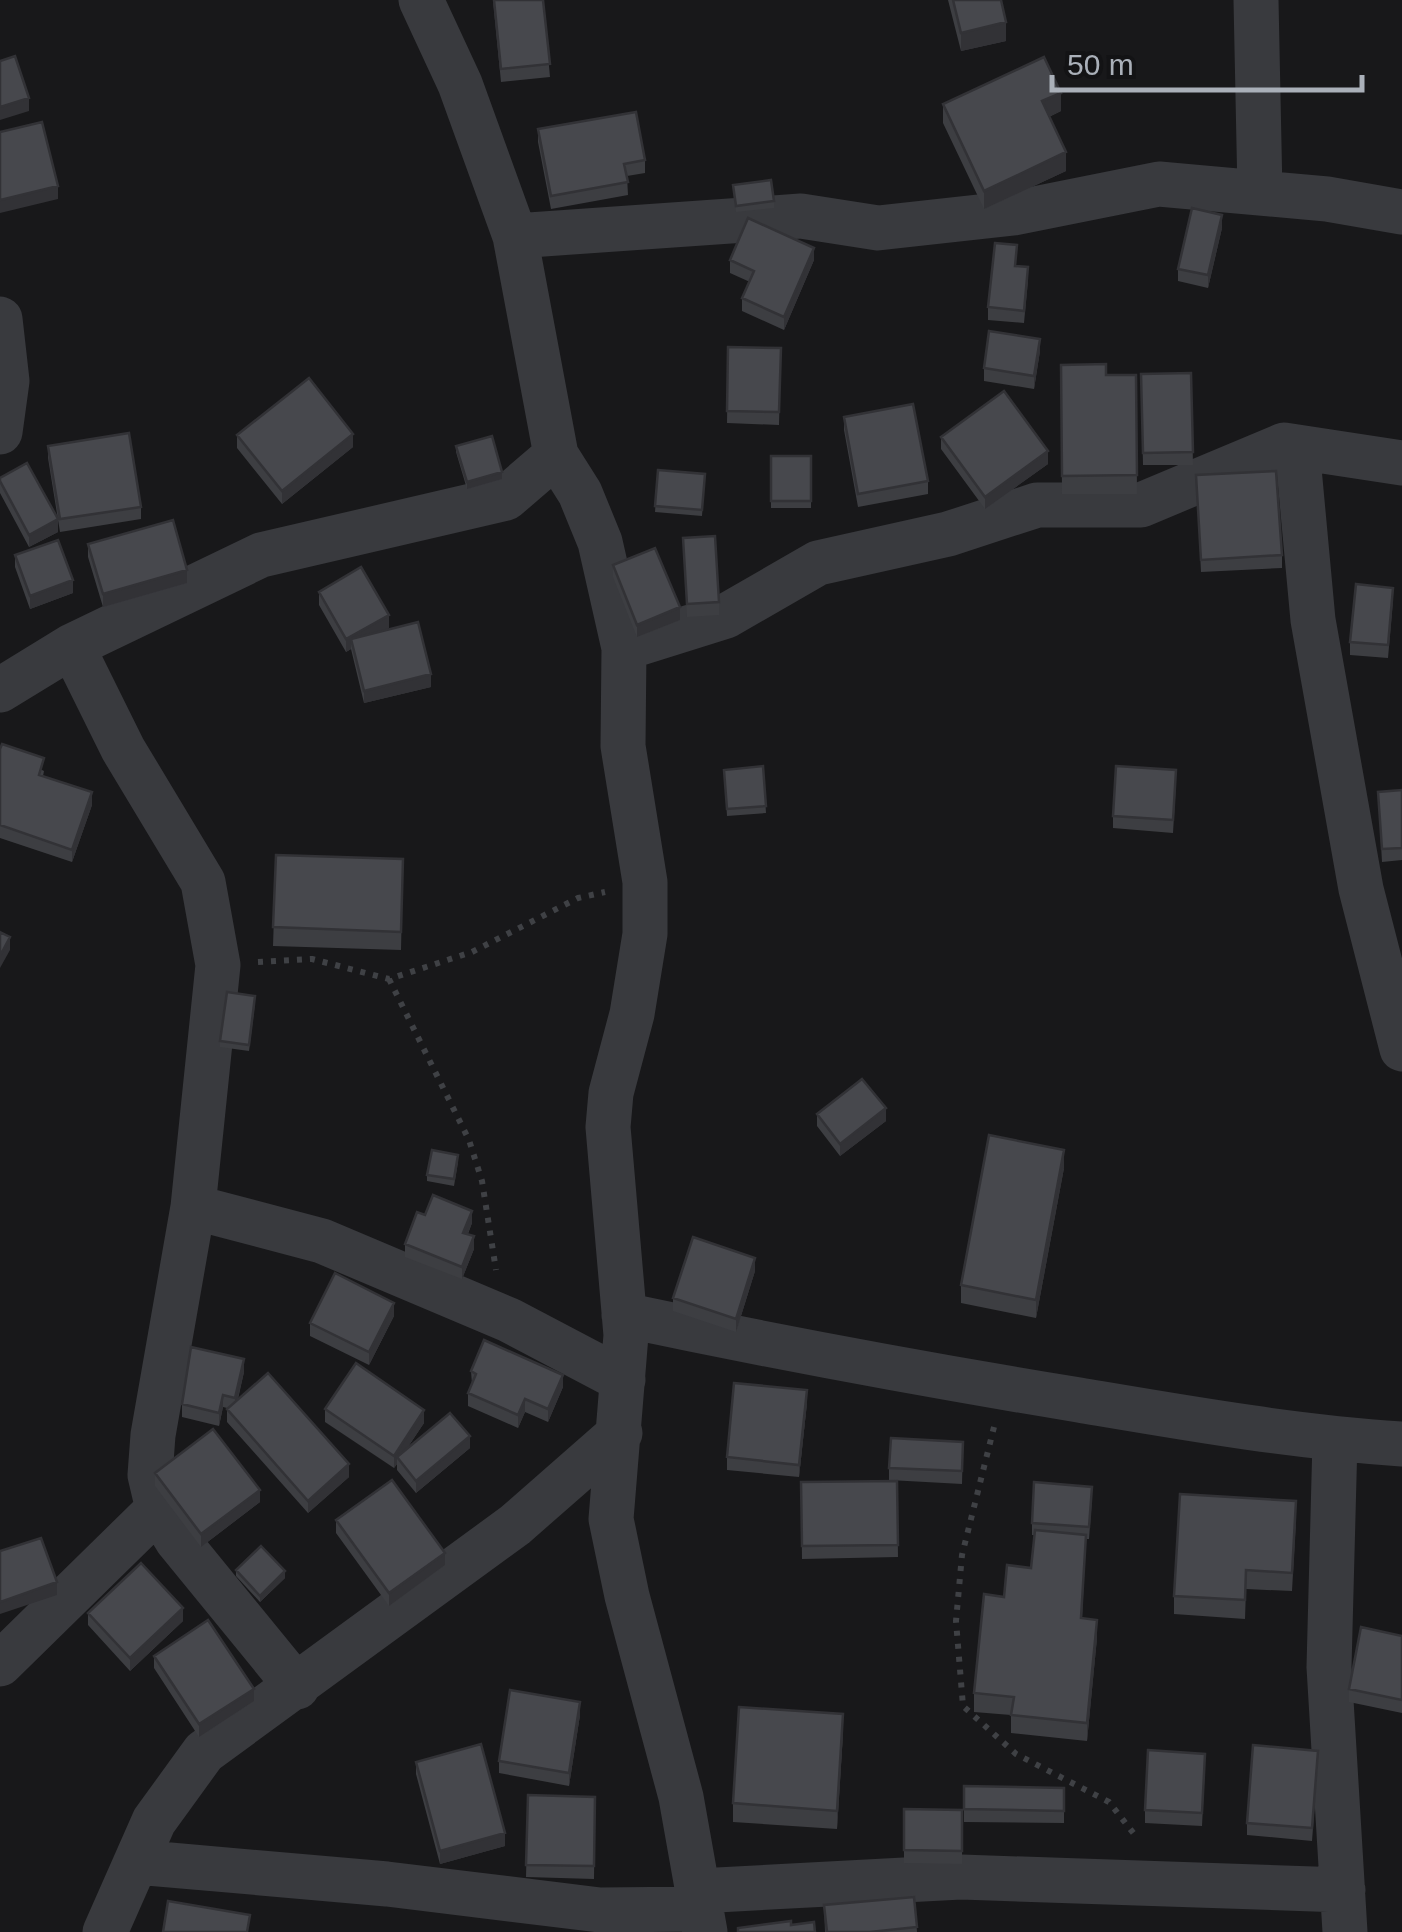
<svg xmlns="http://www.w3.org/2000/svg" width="1402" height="1932" font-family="Helvetica,sans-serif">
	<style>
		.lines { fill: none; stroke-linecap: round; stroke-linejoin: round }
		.path { stroke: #3f4145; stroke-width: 6; stroke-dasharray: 5 8; stroke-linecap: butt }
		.street { stroke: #393a3e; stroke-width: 45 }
		.wall { fill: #3d3e42 }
		.shaded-wall { fill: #323236 }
		.building { fill: #47484d; stroke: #323236; stroke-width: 2.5 }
	</style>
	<rect width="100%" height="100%" fill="#18181a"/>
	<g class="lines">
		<path class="path" d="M258 962 312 959 389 979 472 952 578 898 605 892
			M389 979 469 1140 482 1181 496 1270
			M994 1427 962 1555 956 1621 963 1706 1016 1754 1109 1802 1138 1839"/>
		<path class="street" d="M421 0 460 84 515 236 556 455 580 493 600 542 624 648 623 746 645 882V934L632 1014 611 1093 608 1127 626 1335 611 1519 627 1596 681 1797 705 1932
			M1256 0 1260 193
			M515 236 801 216 878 228 1014 213 1159 184 1327 199 1402 212
			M0 319 7 381 0 432
			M1297 447 1313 620 1361 889 1402 1049
			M72 646 123 749 203 882 218 965 193 1207 153 1435 150 1475 158 1509 177 1540 297 1687
			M624 648 726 616 818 563 948 534 1037 505H1141L1284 445 1402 463
			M0 690 72 646 261 555 506 498 556 455
			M193 1207 322 1241 509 1320 623 1380
			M624 1315C775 1347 926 1375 1079 1400 1186 1418 1294 1437 1402 1444
			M1335 1440 1329 1667 1345 1932
			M0 1664 158 1509
			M136 1862 387 1884 600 1910 701 1909
			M698 1891 961 1877 1343 1890
			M105 1932 154 1821 204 1752 515 1525 620 1433"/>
	</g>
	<path class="wall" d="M493 0H543L550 77 501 82Z
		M948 0H1001L1006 41 961 51Z
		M943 104 1061 111 1049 117 1066 171 984 209 943 123Z
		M538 129 645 160V173L627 176 628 195 551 209 538 142Z
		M733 185 774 201V208L736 212Z
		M1222 228 1208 288 1178 281V269Z
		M730 260H814L784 330 742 311V298L750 282 730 273Z
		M1016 266 1028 280 1024 323 988 320V307Z
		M728 347 781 348 779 425 727 423Z
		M1040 351 1034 389 984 381V368Z
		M1061 365 1106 375H1136L1137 494H1062Z
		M1191 373 1193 465H1143L1141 374Z
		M844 417 928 481V494L858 507 844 430Z
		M237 435 353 447 282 504 237 448Z
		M941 437 1048 464 985 509 941 449Z
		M48 446 141 507V519L60 532 48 458Z
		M456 446 502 479 467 489 456 452Z
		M771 456H811V508H771Z
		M658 470 705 474 702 516 655 512Z
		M1196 475 1282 555V568L1201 572Z
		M0 478 58 532 29 547 0 493Z
		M683 538 719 602V615L687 617Z
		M88 544 187 583 103 607 88 557Z
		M15 555 73 593 30 609 15 567Z
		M613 565 680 620 637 637 613 577Z
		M319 592 389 628 384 630 431 687 364 703 351 649 346 652 319 605Z
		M1393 600 1388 658 1350 655V642Z
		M0 749 44 771 43 776 92 805 72 862 0 838Z
		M763 766 766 813 727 816 724 770Z
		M1176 783 1173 833 1113 828V816Z
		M1402 790V860L1382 862 1378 792Z
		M276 855 403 859 401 950 273 946Z
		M255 1003 249 1051 220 1047V1041Z
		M817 1114 886 1121 840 1156 817 1126Z
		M458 1162 454 1186 427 1181V1175Z
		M1064 1168 1036 1318 961 1303V1285Z
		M425 1215 472 1223 468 1234 474 1249 462 1279 405 1257V1244Z
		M755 1271 736 1332 673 1311V1298Z
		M394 1316 369 1365 310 1336V1323Z
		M471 1371 563 1387 548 1422 525 1412 518 1428 468 1406V1393L472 1384Z
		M244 1372 238 1399 349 1477 308 1513 227 1422V1408L223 1407 219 1426 182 1417V1404Z
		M807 1403 799 1477 727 1470V1457Z
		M325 1409 424 1423 406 1450 470 1448 416 1493 397 1470V1464L394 1468 325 1422Z
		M963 1442 962 1484 889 1480V1468Z
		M155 1473 260 1502 201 1547 155 1486Z
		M897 1481 898 1557 802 1559 801 1482Z
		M1092 1499 1089 1539H1086L1082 1618 1097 1638 1087 1741 1011 1733V1715L974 1712V1693L1004 1597 1031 1568 1035 1535H1032V1523Z
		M336 1520 445 1565 389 1606 336 1533Z
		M1296 1520 1292 1591 1246 1589 1245 1619 1174 1614V1596Z
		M236 1570 285 1578 260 1602 236 1576Z
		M88 1613 183 1621 130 1671 88 1625Z
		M1402 1636V1713L1349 1702V1689Z
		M154 1656 254 1701 199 1737 154 1668Z
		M580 1715 569 1786 499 1773V1761Z
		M843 1733 837 1829 733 1822V1803Z
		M416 1762 505 1846 440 1864 416 1774Z
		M1318 1763 1312 1841 1247 1835V1823Z
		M1205 1766 1202 1826 1145 1823V1810Z
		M964 1786 1064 1788V1823L964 1822Z
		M528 1795 595 1797 594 1879 526 1877Z
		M904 1809 962 1810V1864L904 1863Z
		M914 1897 917 1932H825L824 1905Z"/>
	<path class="shaded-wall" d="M1006 22V41L961 51V33Z
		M1061 93V111L1042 120V101Z
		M29 98V111L0 120V107Z
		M1066 152V171L984 209V191Z
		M58 186V199L0 213V200Z
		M1222 215V228L1208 288V275Z
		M814 248V260L784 330V317Z
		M1040 339V351L1034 389V376Z
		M353 434V447L282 504V491Z
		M1048 451V464L985 509V497Z
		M502 472V479L467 489V482Z
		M58 519V532L29 547V535Z
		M187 570V583L103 607V594Z
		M73 580V593L30 609V596Z
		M680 607V620L637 637V625Z
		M389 615V628L353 648 351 639V649L346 652V639Z
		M431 674V687L364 703V691Z
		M92 792V805L72 862V850Z
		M10 937V950L0 968V956Z
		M886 1108V1121L840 1156V1144Z
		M1064 1150V1168L1036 1318V1300Z
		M472 1211V1223L463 1245V1233Z
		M474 1236V1249L462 1279V1267Z
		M755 1258V1271L736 1332V1319Z
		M394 1303V1316L369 1365V1352Z
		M244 1359V1372L235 1410V1398Z
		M563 1375V1387L548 1422V1409Z
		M807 1390V1403L799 1477V1465Z
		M223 1395V1407L219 1426V1413Z
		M525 1399V1412L518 1428V1415Z
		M424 1410V1423L399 1460 397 1457V1464L394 1468V1456Z
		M470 1436V1448L416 1493V1481Z
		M349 1464V1477L308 1513V1501Z
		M260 1490V1502L201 1547V1534Z
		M445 1553V1565L389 1606V1593Z
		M285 1571V1578L260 1602V1596Z
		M57 1582V1595L0 1614V1602Z
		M183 1608V1621L130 1671V1658Z
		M1097 1620V1638L1087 1741V1723Z
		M254 1689V1701L199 1737V1724Z
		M580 1702V1715L569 1786V1773Z
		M843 1714V1733L837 1829V1811Z
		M505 1833V1846L440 1864V1851Z"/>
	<path class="building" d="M494 0H543L550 64 501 69Z
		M953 0H1001L1006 22 961 33Z
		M15 56 29 98 0 107V61Z
		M1044 57 1061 93 1042 101 1066 152 984 191 943 104Z
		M636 112 645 160 624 164 628 182 551 196 538 129Z
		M42 122 58 186 0 200V132Z
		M771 180 774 201 736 206 733 185Z
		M1192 208 1222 215 1208 275 1178 269Z
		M748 218 814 248 784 317 742 298 754 271 730 260Z
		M995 243 1017 245 1015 266 1028 267 1024 311 988 307Z
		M989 331 1040 339 1034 376 984 368Z
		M728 347 781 348 779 412 727 411Z
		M1106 364V375H1136L1137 475 1062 476 1061 365Z
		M1191 373 1193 452 1143 453 1141 374Z
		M309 378 353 434 282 491 237 435Z
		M1004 391 1048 451 985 497 941 437Z
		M913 404 928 481 858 494 844 417Z
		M129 433 141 507 60 519 48 446Z
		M492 436 502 472 467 482 456 446Z
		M771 456H811V501H771Z
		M27 463 58 519 29 535 0 481V478Z
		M658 470 705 474 702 510 655 506Z
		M1276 471 1282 555 1201 560 1196 475Z
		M173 520 187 570 103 594 88 544Z
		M715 536 719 602 687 604 683 538Z
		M58 540 73 580 30 596 15 555Z
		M655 548 680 607 637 625 613 565Z
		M361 567 389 615 346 639 319 592Z
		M1356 584 1393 588 1388 645 1350 642Z
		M418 622 431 674 364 691 351 639Z
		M2 744 44 758 39 775 92 792 72 850 0 825V749Z
		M763 766 766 806 727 809 724 770Z
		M1116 766 1176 770 1173 820 1113 816Z
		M1402 790V848L1382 849 1378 792Z
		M276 855 403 859 401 932 273 927Z
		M0 932 10 937 0 956Z
		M227 992 255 996 249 1045 220 1041Z
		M862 1079 886 1108 840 1144 817 1114Z
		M989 1135 1064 1150 1036 1300 961 1285Z
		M432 1150 458 1155 454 1179 427 1175Z
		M433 1195 472 1211 463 1233 474 1236 462 1267 405 1244 417 1212 425 1215Z
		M693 1237 755 1258 736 1319 673 1298Z
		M335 1273 394 1303 369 1352 310 1323Z
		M484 1340 563 1375 548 1409 525 1399 518 1415 468 1393 476 1374 471 1371Z
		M191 1347 244 1359 235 1398 223 1395 219 1413 182 1404Z
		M356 1363 424 1410 394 1456 325 1409Z
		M268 1373 349 1464 308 1501 227 1409Z
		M734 1383 807 1390 799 1465 727 1457Z
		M450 1413 470 1436 416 1481 397 1457Z
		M213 1429 260 1490 201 1534 155 1473Z
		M891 1438 963 1442 962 1471 889 1468Z
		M392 1480 445 1553 389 1593 336 1520Z
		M897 1481 898 1545 802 1546 801 1482Z
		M1034 1482 1092 1487 1089 1527 1032 1523Z
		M1180 1494 1296 1501 1292 1573 1246 1570 1245 1600 1174 1596Z
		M1035 1530 1086 1535 1081 1618 1097 1620 1087 1723 1011 1715 1014 1697 974 1693 984 1594 1004 1597 1007 1565 1031 1568Z
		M41 1538 57 1582 0 1602V1551Z
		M261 1546 285 1571 260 1596 236 1570Z
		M141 1563 183 1608 130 1658 88 1613Z
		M208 1620 254 1689 199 1724 154 1656Z
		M1361 1627 1402 1636V1700L1349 1689Z
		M510 1690 580 1702 569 1773 499 1761Z
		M739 1707 843 1714 837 1811 733 1803Z
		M481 1744 505 1833 440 1851 416 1762Z
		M1253 1745 1318 1751 1312 1828 1247 1823Z
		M1148 1750 1205 1754 1202 1813 1145 1810Z
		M964 1786 1064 1788V1811L964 1809Z
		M528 1795 595 1797 594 1866 526 1865Z
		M904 1809 962 1810V1851L904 1850Z
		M914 1897 917 1927 870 1932H827L824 1905Z
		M168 1901 250 1915 247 1932H163Z
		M791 1921V1925L814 1922 815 1932H738V1928Z"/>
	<path d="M1052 75v15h310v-15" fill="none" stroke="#aab0b9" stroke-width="5"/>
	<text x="1067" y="75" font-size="30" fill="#aab0b9" stroke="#131315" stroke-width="8" paint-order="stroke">50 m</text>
</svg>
